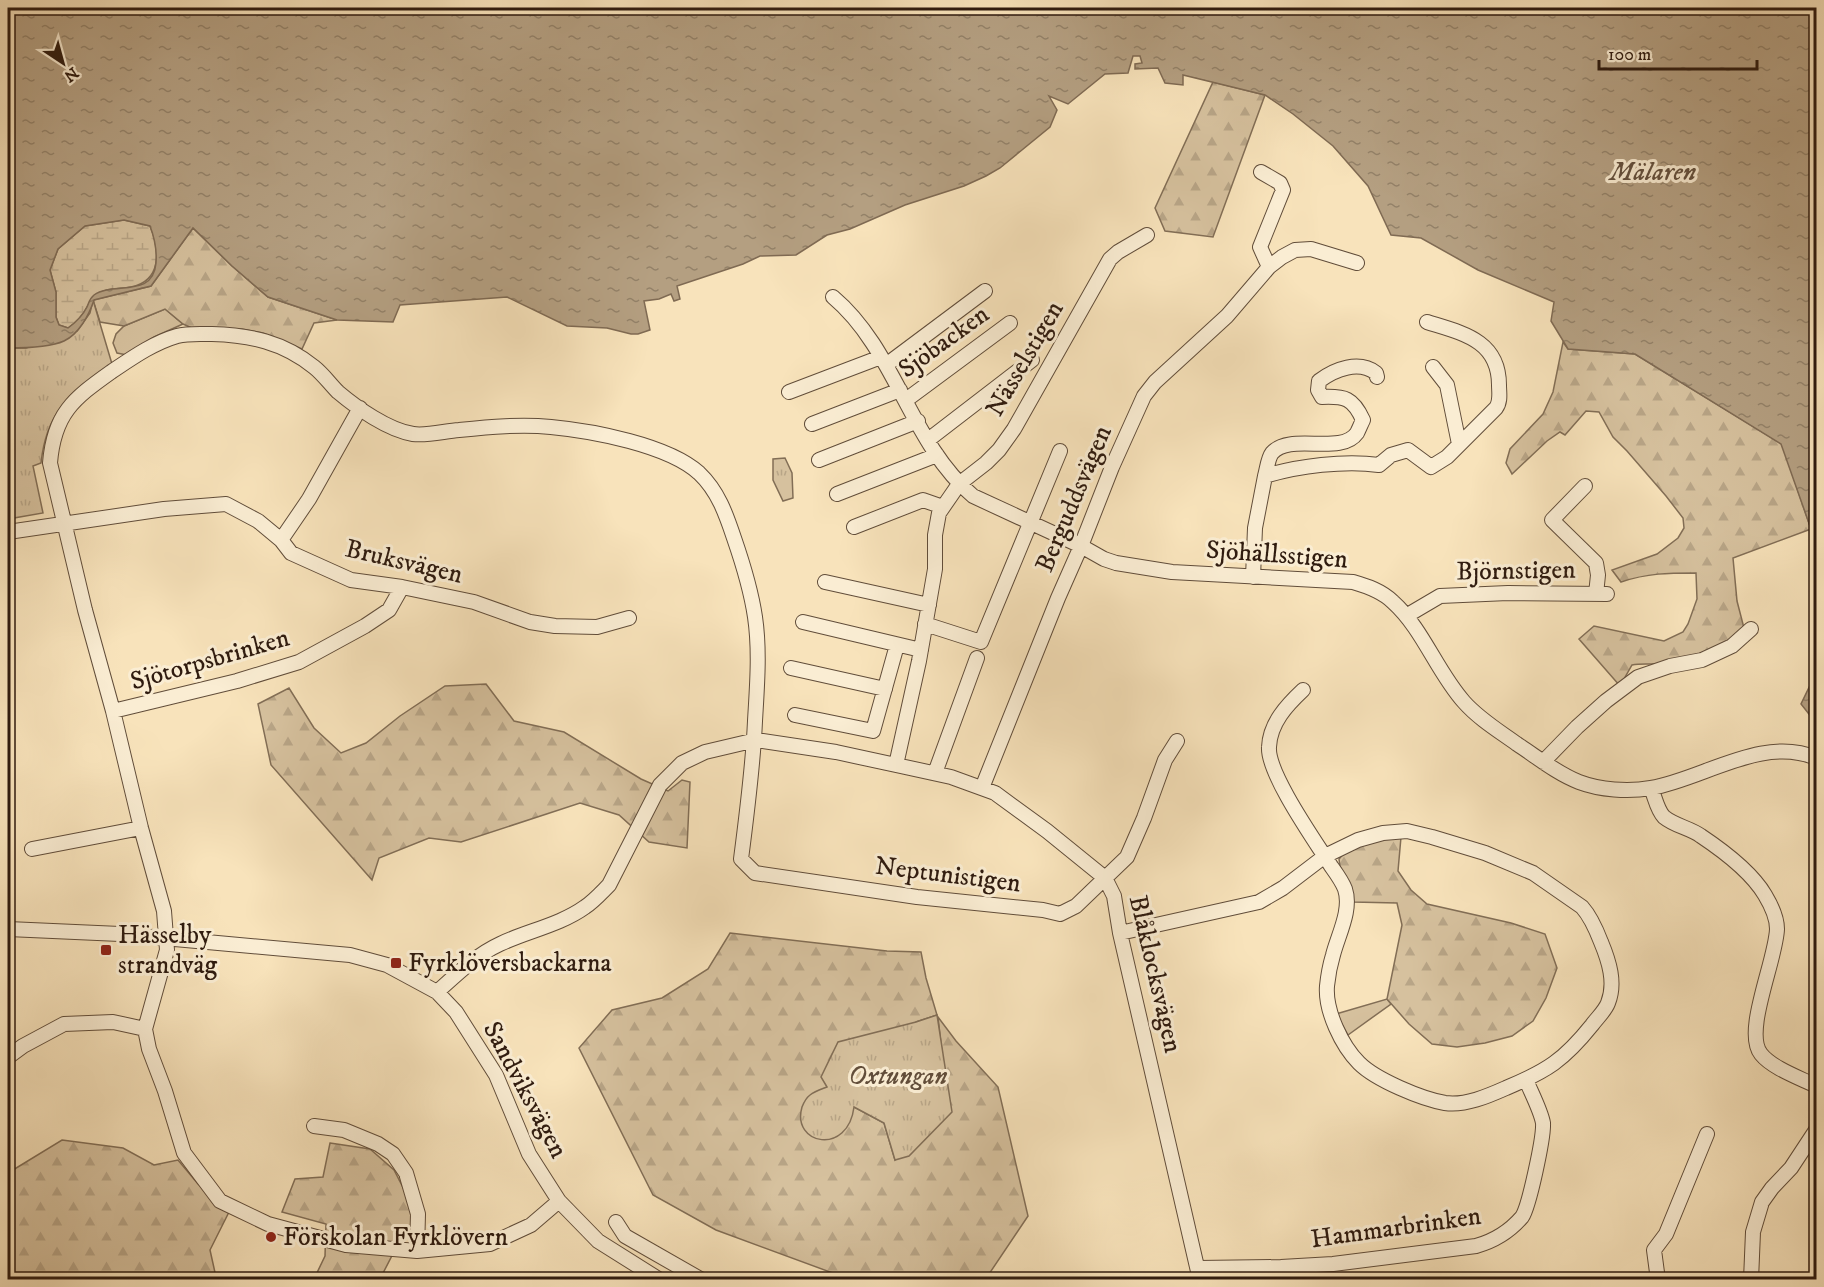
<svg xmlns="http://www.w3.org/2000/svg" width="1824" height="1287" font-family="'IM FELL DW Pica',serif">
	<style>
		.grass { fill: #d6c19e; stroke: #826e56; stroke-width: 1.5 }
		.forest { fill: url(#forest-firs); stroke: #826e56; stroke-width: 1.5 }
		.wetland { fill: url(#wetland-marsh); stroke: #826e56; stroke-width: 1.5 }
		.park { fill: url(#park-tufts); stroke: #826e56; stroke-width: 1.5 }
		.water { fill: url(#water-ripples); stroke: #7f6a53; stroke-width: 1.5; fill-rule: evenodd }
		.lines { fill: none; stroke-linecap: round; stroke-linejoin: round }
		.minor-casing { stroke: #614d3a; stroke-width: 16 }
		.minor { stroke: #faedd3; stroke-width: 14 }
		.poi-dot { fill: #8f2418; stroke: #faedd3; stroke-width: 2 }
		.labels { text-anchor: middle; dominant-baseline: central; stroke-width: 6; stroke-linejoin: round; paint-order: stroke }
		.street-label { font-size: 26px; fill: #2f1b0f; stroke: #faedd3 }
		.poi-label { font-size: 26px; fill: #2f1b0f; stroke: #faedd3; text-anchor: start }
		.park-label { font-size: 26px; font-style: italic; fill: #614d3a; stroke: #faedd3 }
		.water-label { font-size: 27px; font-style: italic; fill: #64503d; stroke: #faedd3 }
	</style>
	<defs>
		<pattern id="forest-firs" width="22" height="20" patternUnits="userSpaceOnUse" patternTransform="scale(1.5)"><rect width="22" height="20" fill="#d6c19e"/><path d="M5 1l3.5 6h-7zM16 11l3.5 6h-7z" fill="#b8a587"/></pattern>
		<pattern id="wetland-marsh" width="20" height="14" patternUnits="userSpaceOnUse" patternTransform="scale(1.5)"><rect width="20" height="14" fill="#d6c19e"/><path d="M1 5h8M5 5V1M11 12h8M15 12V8" fill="none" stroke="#b8a587"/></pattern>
		<pattern id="park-tufts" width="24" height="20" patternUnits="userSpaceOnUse" patternTransform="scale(1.5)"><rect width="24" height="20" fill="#d6c19e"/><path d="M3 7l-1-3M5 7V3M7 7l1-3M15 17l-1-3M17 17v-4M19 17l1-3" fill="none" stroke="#b8a587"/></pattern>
		<pattern id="water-ripples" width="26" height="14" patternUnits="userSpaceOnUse" patternTransform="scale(1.5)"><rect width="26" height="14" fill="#b49f81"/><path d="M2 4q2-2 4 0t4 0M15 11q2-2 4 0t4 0" fill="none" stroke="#938168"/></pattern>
	</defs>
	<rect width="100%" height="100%" fill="#f8e3bb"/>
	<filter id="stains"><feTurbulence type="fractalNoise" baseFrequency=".00333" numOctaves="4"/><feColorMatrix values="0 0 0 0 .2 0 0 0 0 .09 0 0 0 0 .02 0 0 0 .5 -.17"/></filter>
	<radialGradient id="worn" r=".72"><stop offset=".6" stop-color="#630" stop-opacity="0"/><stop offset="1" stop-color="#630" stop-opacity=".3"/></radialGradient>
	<path class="grass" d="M165 309 183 324 154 337 127 355 117 353 113 343 116 334 124 326Z
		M1387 999 1391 1004 1348 1035 1336 1014Z"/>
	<path class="forest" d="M1213 82 1265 95 1213 237 1165 231 1155 208Z
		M193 228 232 266 268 297 337 320 314 323 302 349 263 333 242 329 192 328 183 324 165 309 124 326 100 322 93 300 151 286Z
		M1563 342 1568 349 1635 354 1782 444 1811 529 1733 558 1737 601 1744 628C1724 649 1689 658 1661 663 1651 665 1642 663 1632 665L1620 686 1579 639 1594 626 1664 641 1683 632 1688 624 1697 599 1696 573C1668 573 1648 573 1621 582L1612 570 1657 554 1678 538 1684 528 1683 518 1666 496 1627 451 1613 437 1599 412 1586 411 1565 435 1560 432 1547 441 1512 474 1506 463 1510 449 1543 414 1553 392Z
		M486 684 514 721 564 732 641 779 668 791 682 780 690 782 687 848 649 842 619 815 580 803 461 842 429 838 379 858 372 880 271 765 258 704 289 688 314 728 341 753 366 743 400 716 445 686Z
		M1401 837 1398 871 1411 890 1427 904 1511 923 1545 934 1557 968 1546 998 1533 1021 1512 1036 1485 1043 1457 1047 1432 1044 1409 1024 1387 999 1402 925 1397 903 1353 902 1349 885 1340 866 1339 859C1352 841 1381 840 1401 837Z
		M730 933 887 951 921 952 926 978 937 1015 916 1022 854 1107 884 1123 895 1160 947 1097 938 1017 956 1041 998 1087 1028 1216 985 1280 849 1279 716 1230 653 1195 579 1048 612 1010 662 998 708 969Z
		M62 1140 123 1148 154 1165 178 1160 198 1184 231 1208 210 1250 216 1277 232 1279H8V1173Z
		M330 1143 370 1149 394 1170 411 1203 414 1233 398 1244 380 1279H314L325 1256 326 1224 282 1212 295 1179 323 1177Z"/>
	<path class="wetland" d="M124 220 150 226C160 250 162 281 131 287 121 289 107 288 99 293 91 298 91 301 87 307 83 315 75 323 68 328L59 325 56 317V292L50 270 58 249 85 226Z"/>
	<path class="park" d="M93 300 112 364C71 395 47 408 41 463L33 466 43 513 8 519V348H26L77 331 90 313Z
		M785 458 792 473 793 498 783 501 773 480V459Z
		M937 1015 952 1112 909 1156 895 1160 884 1123 854 1107C848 1156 791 1145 802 1107 804 1102 806 1098 810 1095 815 1091 822 1089 827 1087L821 1077 838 1042 916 1022Z"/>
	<path class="water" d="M8 8H1816V582L1811 529 1781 444 1635 354 1568 349 1551 321 1554 302 1478 270 1421 238 1391 235 1368 186 1333 146 1293 114 1265 95 1183 75V85L1165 83 1158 68 1135 69V64L1142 63 1140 56H1133L1128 73 1105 74 1068 104 1049 96 1057 110 1050 127 1000 168 986 176 964 186 905 205 850 229 827 235 796 255 760 256 743 264 677 286 680 299 674 301 671 294 659 299 644 301 650 330 638 334H631L607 328 567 326 507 297 400 305 393 322 337 320 268 297 232 266 193 228 151 286 94 300C89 315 79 334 64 341 51 347 22 348 8 348ZM124 220 150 226C155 239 157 249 156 263 153 299 113 281 94 295 89 299 89 303 87 307 83 315 75 323 68 328L59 325 56 317V292L50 270 58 249 85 226Z
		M1816 673V723L1801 704Z"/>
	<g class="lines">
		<defs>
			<path id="minor" d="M1261 172 1280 183 1283 190 1260 247 1269 267
				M833 297C896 350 910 443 973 496L1081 546 1104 559 1116 563 1172 572 1353 582C1367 586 1382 591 1393 602 1423 629 1437 672 1464 702 1479 719 1499 731 1517 744 1537 757 1556 773 1579 782 1600 790 1628 792 1651 788 1703 779 1763 735 1816 758
				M886 365 985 291
				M1433 367 1447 385 1459 444
				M789 392 881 357
				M906 400 1010 323
				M812 424 900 390
				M928 440 1032 360
				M819 460 918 421
				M1265 476C1267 469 1268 458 1272 453 1290 432 1341 456 1357 433 1359 429 1361 424 1363 420 1353 398 1345 396 1322 397L1318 390 1319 381C1335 369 1359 360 1376 373L1377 377
				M1585 486 1552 520 1596 563 1598 575 1596 594
				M837 494 937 455
				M854 527 923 500 943 507
				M8 532 164 509 226 504 258 521 281 540 291 553 351 580 402 587 474 602 530 622 555 626 597 627 629 618
				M281 540 309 499 360 408
				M1253 577 1255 528 1265 476C1298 466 1345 460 1379 465L1391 455 1408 450 1431 467 1447 457 1496 408C1501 401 1499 393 1499 385 1499 340 1462 333 1427 322
				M825 582 929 605
				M1406 616 1440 596 1508 593 1607 594
				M803 622 921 650
				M925 624 981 642 1060 451
				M791 668 885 689
				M113 711 237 681 299 662 365 626 389 610 402 587
				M795 715 873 731 897 645
				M1543 762 1577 727 1606 701 1638 677 1670 666 1702 660 1732 646 1751 629
				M896 765 919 661 935 569V535L939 513 959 484 986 463 999 450 1014 429 1110 259 1118 252 1147 235
				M935 773 977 658
				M982 788 1058 598 1081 546 1112 467 1144 396 1155 382 1227 316 1269 267 1282 257 1295 250 1311 249 1357 263
				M1651 788C1655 797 1657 810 1664 817 1675 826 1690 828 1701 836 1722 850 1752 873 1765 895 1771 905 1777 918 1777 929 1776 960 1743 1032 1761 1054 1772 1068 1800 1078 1816 1086
				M32 849 141 828
				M8 929 120 934 350 955 387 965 437 992 456 1012 496 1075 529 1154 559 1201 598 1241 660 1280
				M1120 933 1259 902 1283 888 1325 856 1358 840 1383 833 1407 831 1432 837 1485 853 1533 873 1582 907C1591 917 1596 929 1601 942 1609 961 1616 983 1608 1003 1605 1011 1597 1018 1592 1025 1564 1060 1547 1071 1506 1088 1488 1096 1465 1106 1445 1103 1422 1099 1376 1080 1359 1063 1342 1046 1325 1011 1327 986 1328 976 1330 965 1333 955 1338 935 1352 910 1345 889 1342 881 1336 873 1331 866 1315 841 1267 773 1269 747 1270 723 1287 705 1303 690
				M437 992C456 975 476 955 500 944 527 931 560 925 585 907 594 901 601 893 609 885L660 785 682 763 705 752 756 740 836 752 896 765 951 777 995 793 1047 831 1105 878 1114 896 1120 933 1200 1280
				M8 1057 23 1046 64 1024 113 1022 145 1029
				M314 1126 344 1130 378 1144 393 1154 406 1173 418 1214 417 1251
				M559 1201 531 1225 490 1244 417 1251 346 1245 268 1224 220 1201 184 1153 165 1091 149 1049 145 1029 167 950 164 911 141 828 113 711 85 610 50 463C54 414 73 399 111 372 132 358 153 343 177 336 188 333 200 334 212 334 250 335 283 342 314 367 323 374 330 384 338 392 357 408 388 430 413 434 427 436 445 431 459 430 489 427 521 424 551 427 593 431 668 445 699 473 718 491 726 514 734 538 743 564 751 590 755 617 760 651 757 686 755 721 753 767 747 813 741 859L755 873 917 897 1043 910 1060 914 1076 906 1127 857 1144 818 1165 760 1177 741
				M616 1222 625 1236 702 1280
				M1198 1268 1281 1267 1333 1264 1476 1246C1494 1241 1510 1231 1522 1217 1529 1207 1544 1137 1543 1123 1541 1111 1531 1092 1526 1080
				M1658 1280 1654 1250 1666 1234 1707 1134
				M1751 1280 1753 1232 1762 1202 1772 1188 1791 1168 1816 1130"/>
		</defs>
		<use href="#minor" class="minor-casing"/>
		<use href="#minor" class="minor"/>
	</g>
	<g class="poi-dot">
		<rect x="100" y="944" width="12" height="12" rx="3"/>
		<rect x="390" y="957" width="12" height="12" rx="3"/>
		<circle cx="271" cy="1237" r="6"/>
	</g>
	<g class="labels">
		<g class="street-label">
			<text transform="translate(944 342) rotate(-36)">Sjöbacken</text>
			<text transform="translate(1025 359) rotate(-60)">Nässelstigen</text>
			<text transform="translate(1074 499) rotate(-67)">Berguddsvägen</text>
			<text transform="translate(1277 555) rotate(4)">Sjöhällsstigen</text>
			<text transform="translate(404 562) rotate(13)">Bruksvägen</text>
			<text transform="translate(1516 571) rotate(-1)">Björnstigen</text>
			<text transform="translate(210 660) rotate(-16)">Sjötorpsbrinken</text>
			<text transform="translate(948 875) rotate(7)">Neptunistigen</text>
			<text transform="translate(1155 974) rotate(77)">Blåklocksvägen</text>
			<text transform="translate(525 1090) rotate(62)">Sandviksvägen</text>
			<text transform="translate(1396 1228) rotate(-8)">Hammarbrinken</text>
		</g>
		<g class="poi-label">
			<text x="118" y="935">Hässelby<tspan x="118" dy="30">strandväg</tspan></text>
			<text x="408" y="963">Fyrklöversbackarna</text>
			<text x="283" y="1237">Förskolan Fyrklövern</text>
		</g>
		<g class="park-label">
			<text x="898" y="1076">Oxtungan</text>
		</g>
		<g class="water-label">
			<text x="1653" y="172">Mälaren</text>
		</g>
	</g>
	<rect width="1824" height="1287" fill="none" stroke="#f8e3bb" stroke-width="30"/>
	<rect x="9" y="9" width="1806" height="1269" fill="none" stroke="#2f1b0f" stroke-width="3"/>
	<rect x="15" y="15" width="1794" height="1257" fill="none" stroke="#2f1b0f" stroke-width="1.5"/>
	<g transform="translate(63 63) rotate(144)" stroke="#faedd3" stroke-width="4.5" paint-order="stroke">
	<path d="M0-4.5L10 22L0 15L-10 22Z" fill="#2f1b0f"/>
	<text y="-9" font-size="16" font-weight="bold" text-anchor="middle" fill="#2f1b0f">N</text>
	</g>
	<path d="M1599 60v9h158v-9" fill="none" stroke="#2f1b0f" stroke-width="3"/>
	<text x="1608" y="60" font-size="18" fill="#2f1b0f" stroke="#faedd3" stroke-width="4.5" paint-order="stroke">100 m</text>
	<rect width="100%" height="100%" filter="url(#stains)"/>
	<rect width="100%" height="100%" fill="url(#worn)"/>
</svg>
